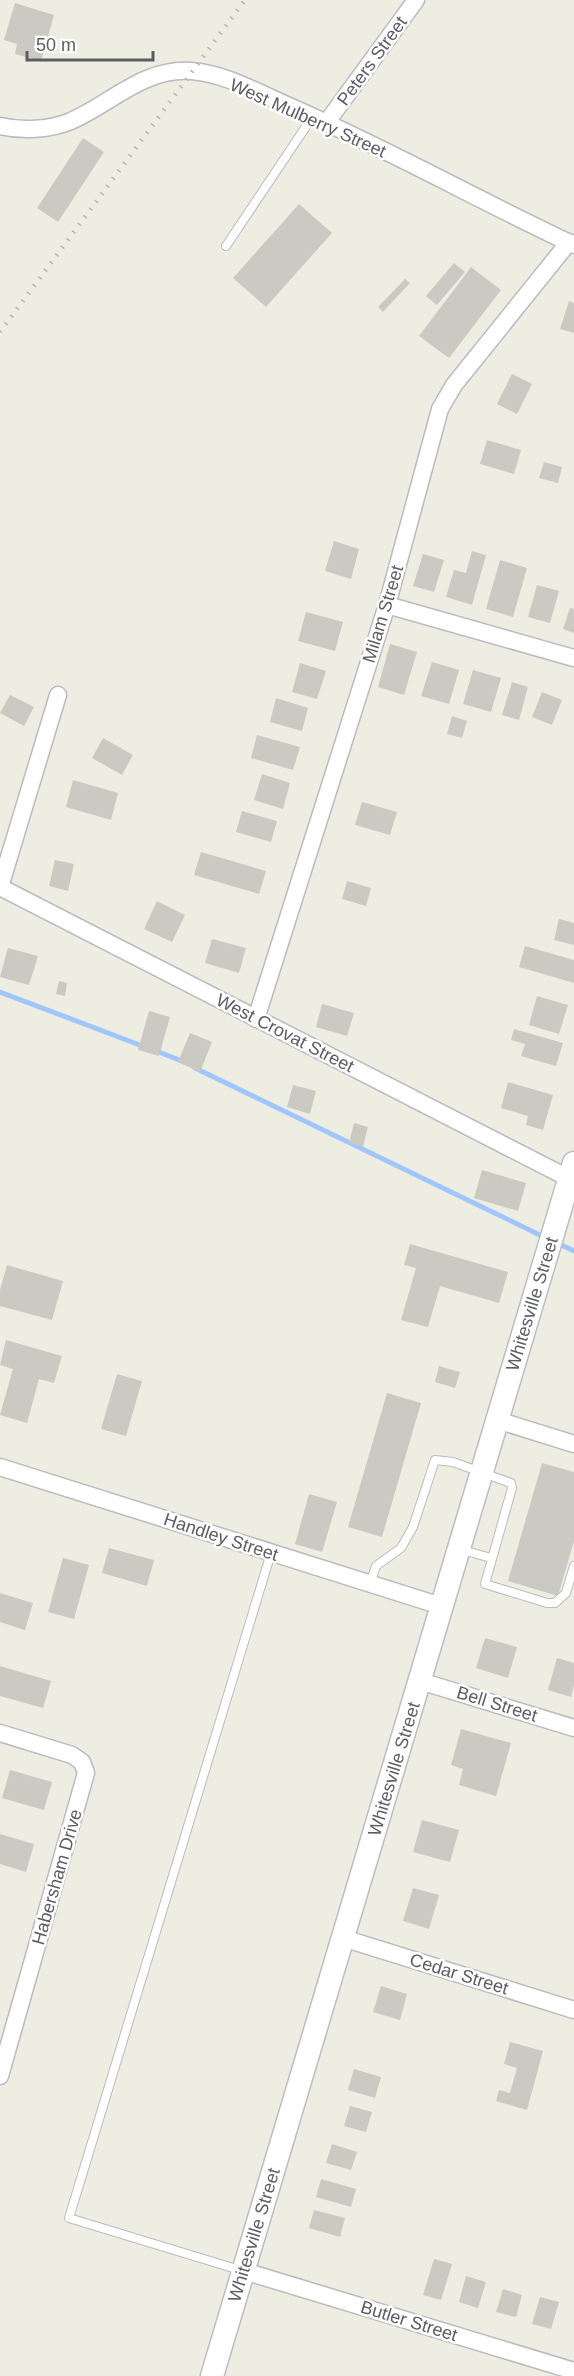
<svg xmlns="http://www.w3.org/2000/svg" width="574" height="2376" font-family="Helvetica,sans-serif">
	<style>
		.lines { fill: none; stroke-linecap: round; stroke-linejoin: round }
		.stream { stroke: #a1c6ff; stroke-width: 5 }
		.building { fill: #cbcac2 }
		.lane-casing { stroke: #babbc1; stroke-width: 10 }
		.street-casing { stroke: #babbc1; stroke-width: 19 }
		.secondary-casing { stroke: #bbbdc4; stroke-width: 25 }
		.lane { stroke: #fff; stroke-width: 8 }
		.street { stroke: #fff; stroke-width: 16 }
		.secondary { stroke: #fff; stroke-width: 22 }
		.rail { stroke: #b6b6b7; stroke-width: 4.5; stroke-dasharray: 1.5 8; stroke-linecap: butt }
		.labels { text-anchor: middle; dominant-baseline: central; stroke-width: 5; stroke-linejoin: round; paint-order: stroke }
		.street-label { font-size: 18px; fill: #5b5d63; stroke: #fff }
	</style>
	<rect width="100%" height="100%" fill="#eeede2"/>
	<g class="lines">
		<path class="stream" d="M0 992 145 1047
			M154 1050 184 1062
			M195 1068 546 1238
			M557 1243 574 1251"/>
	</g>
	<path class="building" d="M15 3 54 15 41 61 15 54 17 44 4 40Z
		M83 138 104 152 58 222 37 208Z
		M299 204 332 233 266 307 233 278Z
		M454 263 465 272 437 305 426 296Z
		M471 267 501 290 449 358 419 336Z
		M405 279 410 283 383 312 378 307Z
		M569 301 574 303V333L560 329Z
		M512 374 532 384 517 414 497 404Z
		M487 440 521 450 514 474 480 464Z
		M544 462 562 467 558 483 539 478Z
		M334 541 359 549 351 579 325 571Z
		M472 551 486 555 472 605 446 597 454 570 466 573Z
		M423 554 444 560 434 592 413 586Z
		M500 560 527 568 513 617 486 609Z
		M537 585 559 591 550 623 528 617Z
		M570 608 574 609V633L563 629Z
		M306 612 343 622 335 651 298 641Z
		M390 644 417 652 404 695 378 687Z
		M432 662 459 670 449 704 421 696Z
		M300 663 326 671 317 699 292 692Z
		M473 670 501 678 491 712 463 704Z
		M512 682 528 687 519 720 502 715Z
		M542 692 562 700 552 725 532 717Z
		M10 695 34 707 24 726 0 713Z
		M276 698 308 708 302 731 270 722Z
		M452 716 467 721 462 738 447 734Z
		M257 735 300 747 293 770 251 758Z
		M103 738 133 755 122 775 92 758Z
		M262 774 290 783 283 809 254 800Z
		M73 780 118 793 111 820 66 807Z
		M362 802 397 812 390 835 355 825Z
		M242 811 277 821 271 842 236 832Z
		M201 852 266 871 259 894 194 875Z
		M55 860 74 864 68 891 49 886Z
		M347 881 371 888 366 906 342 899Z
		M157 901 185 915 172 942 144 929Z
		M559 919 574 923V945L554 940Z
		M212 939 246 948 239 973 205 963Z
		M525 946 574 960V983L519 967Z
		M8 948 38 956 29 985 0 977Z
		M59 981 67 983 65 996 56 994Z
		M537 996 568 1005 559 1034 529 1025Z
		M322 1004 354 1013 347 1036 316 1027Z
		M149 1011 170 1017 159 1056 138 1050Z
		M514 1029 563 1043 556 1066 521 1056 525 1044 511 1040Z
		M190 1033 212 1042 200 1072 178 1062Z
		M508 1082 553 1095 543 1130 526 1125 528 1116 501 1108Z
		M293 1085 316 1091 310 1114 287 1107Z
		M354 1123 368 1127 363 1147 349 1143Z
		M482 1170 526 1183 518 1211 474 1198Z
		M410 1244 508 1272 499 1303 440 1286 428 1327 401 1320 416 1268 404 1265Z
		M7 1265 63 1281 52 1320 0 1306V1290Z
		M6 1340 62 1356 54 1383 39 1379 27 1423 0 1415 13 1369 0 1365Z
		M439 1366 460 1372 455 1388 435 1382Z
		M117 1374 142 1381 126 1436 101 1429Z
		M387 1393 421 1403 382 1537 348 1527Z
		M542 1463 574 1472V1541L558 1596 508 1581Z
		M309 1494 337 1502 322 1552 295 1544Z
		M109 1548 154 1560 147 1586 102 1573Z
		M63 1558 89 1565 74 1619 48 1612Z
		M0 1593 33 1603 25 1630 0 1622Z
		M485 1638 517 1647 508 1678 476 1668Z
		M557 1658 574 1663V1685L571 1697 548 1690Z
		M0 1666 51 1681 43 1708 0 1696Z
		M461 1729 511 1743 496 1796 459 1785 463 1769 451 1765Z
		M10 1770 52 1782 44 1810 2 1798Z
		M422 1820 459 1830 450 1862 413 1852Z
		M0 1834 34 1844 26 1872 0 1864Z
		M413 1888 439 1895 429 1929 403 1921Z
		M381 1986 407 1994 400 2020 373 2012Z
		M510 2042 543 2051 527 2110 496 2101 499 2090 510 2093 517 2068 504 2064Z
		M354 2069 381 2077 375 2098 348 2090Z
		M350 2106 372 2112 366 2132 344 2126Z
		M332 2144 357 2152 351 2170 326 2163Z
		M321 2179 356 2189 351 2207 316 2197Z
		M314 2210 345 2218 340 2237 309 2228Z
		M434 2259 452 2264 441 2300 423 2295Z
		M466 2276 486 2282 478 2308 459 2302Z
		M503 2289 522 2295 516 2317 496 2312Z
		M540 2297 559 2302 551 2329 532 2324Z"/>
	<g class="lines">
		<defs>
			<path id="lane" d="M226 246 313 116
				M459 1549 491 1558
				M370 1584 376 1566 401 1548 413 1527 435 1460 453 1462 511 1483 512 1488 485 1584 547 1603H555L566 1593 574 1566
				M243 2271 69 2218 271 1553"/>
			<path id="street" d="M327 122 416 0
				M0 126C22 131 50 130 71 121 112 103 143 68 191 71 224 73 259 93 289 106 386 148 478 200 574 245
				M387 605 574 658
				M0 887 574 1181
				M0 887 58 695
				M256 1019 387 605 440 409 454 385 569 242
				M497 1420 574 1444
				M0 1467 441 1606
				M420 1681 574 1728
				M0 1733 72 1755 82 1762 86 1773 0 2076
				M343 1938 574 2010
				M244 2271 574 2371"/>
			<path id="secondary" d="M212 2376 574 1163"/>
		</defs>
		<use href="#lane" class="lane-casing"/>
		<use href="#street" class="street-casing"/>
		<use href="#secondary" class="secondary-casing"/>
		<use href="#lane" class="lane"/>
		<use href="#street" class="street"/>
		<use href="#secondary" class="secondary"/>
		<path class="rail" d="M0 332 245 0"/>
	</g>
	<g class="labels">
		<g class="street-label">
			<text transform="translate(372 61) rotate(-54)">Peters Street</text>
			<text transform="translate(308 118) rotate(24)">West Mulberry Street</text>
			<text transform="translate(383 614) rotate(-73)">Milam Street</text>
			<text transform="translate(285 1033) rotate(27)">West Crovat Street</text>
			<text transform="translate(532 1304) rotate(-73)">Whitesville Street</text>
			<text transform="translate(221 1537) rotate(18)">Handley Street</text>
			<text transform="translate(497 1704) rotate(17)">Bell Street</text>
			<text transform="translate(394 1769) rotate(-73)">Whitesville Street</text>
			<text transform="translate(57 1877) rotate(-74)">Habersham Drive</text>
			<text transform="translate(459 1974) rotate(17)">Cedar Street</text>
			<text transform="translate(254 2235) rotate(-73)">Whitesville Street</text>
			<text transform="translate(409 2321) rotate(17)">Butler Street</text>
		</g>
	</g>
	<path d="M27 51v9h126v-9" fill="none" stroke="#5b5d63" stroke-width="3"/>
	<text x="36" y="51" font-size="18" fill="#5b5d63" stroke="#ffffff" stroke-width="4.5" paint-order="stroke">50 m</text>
</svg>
